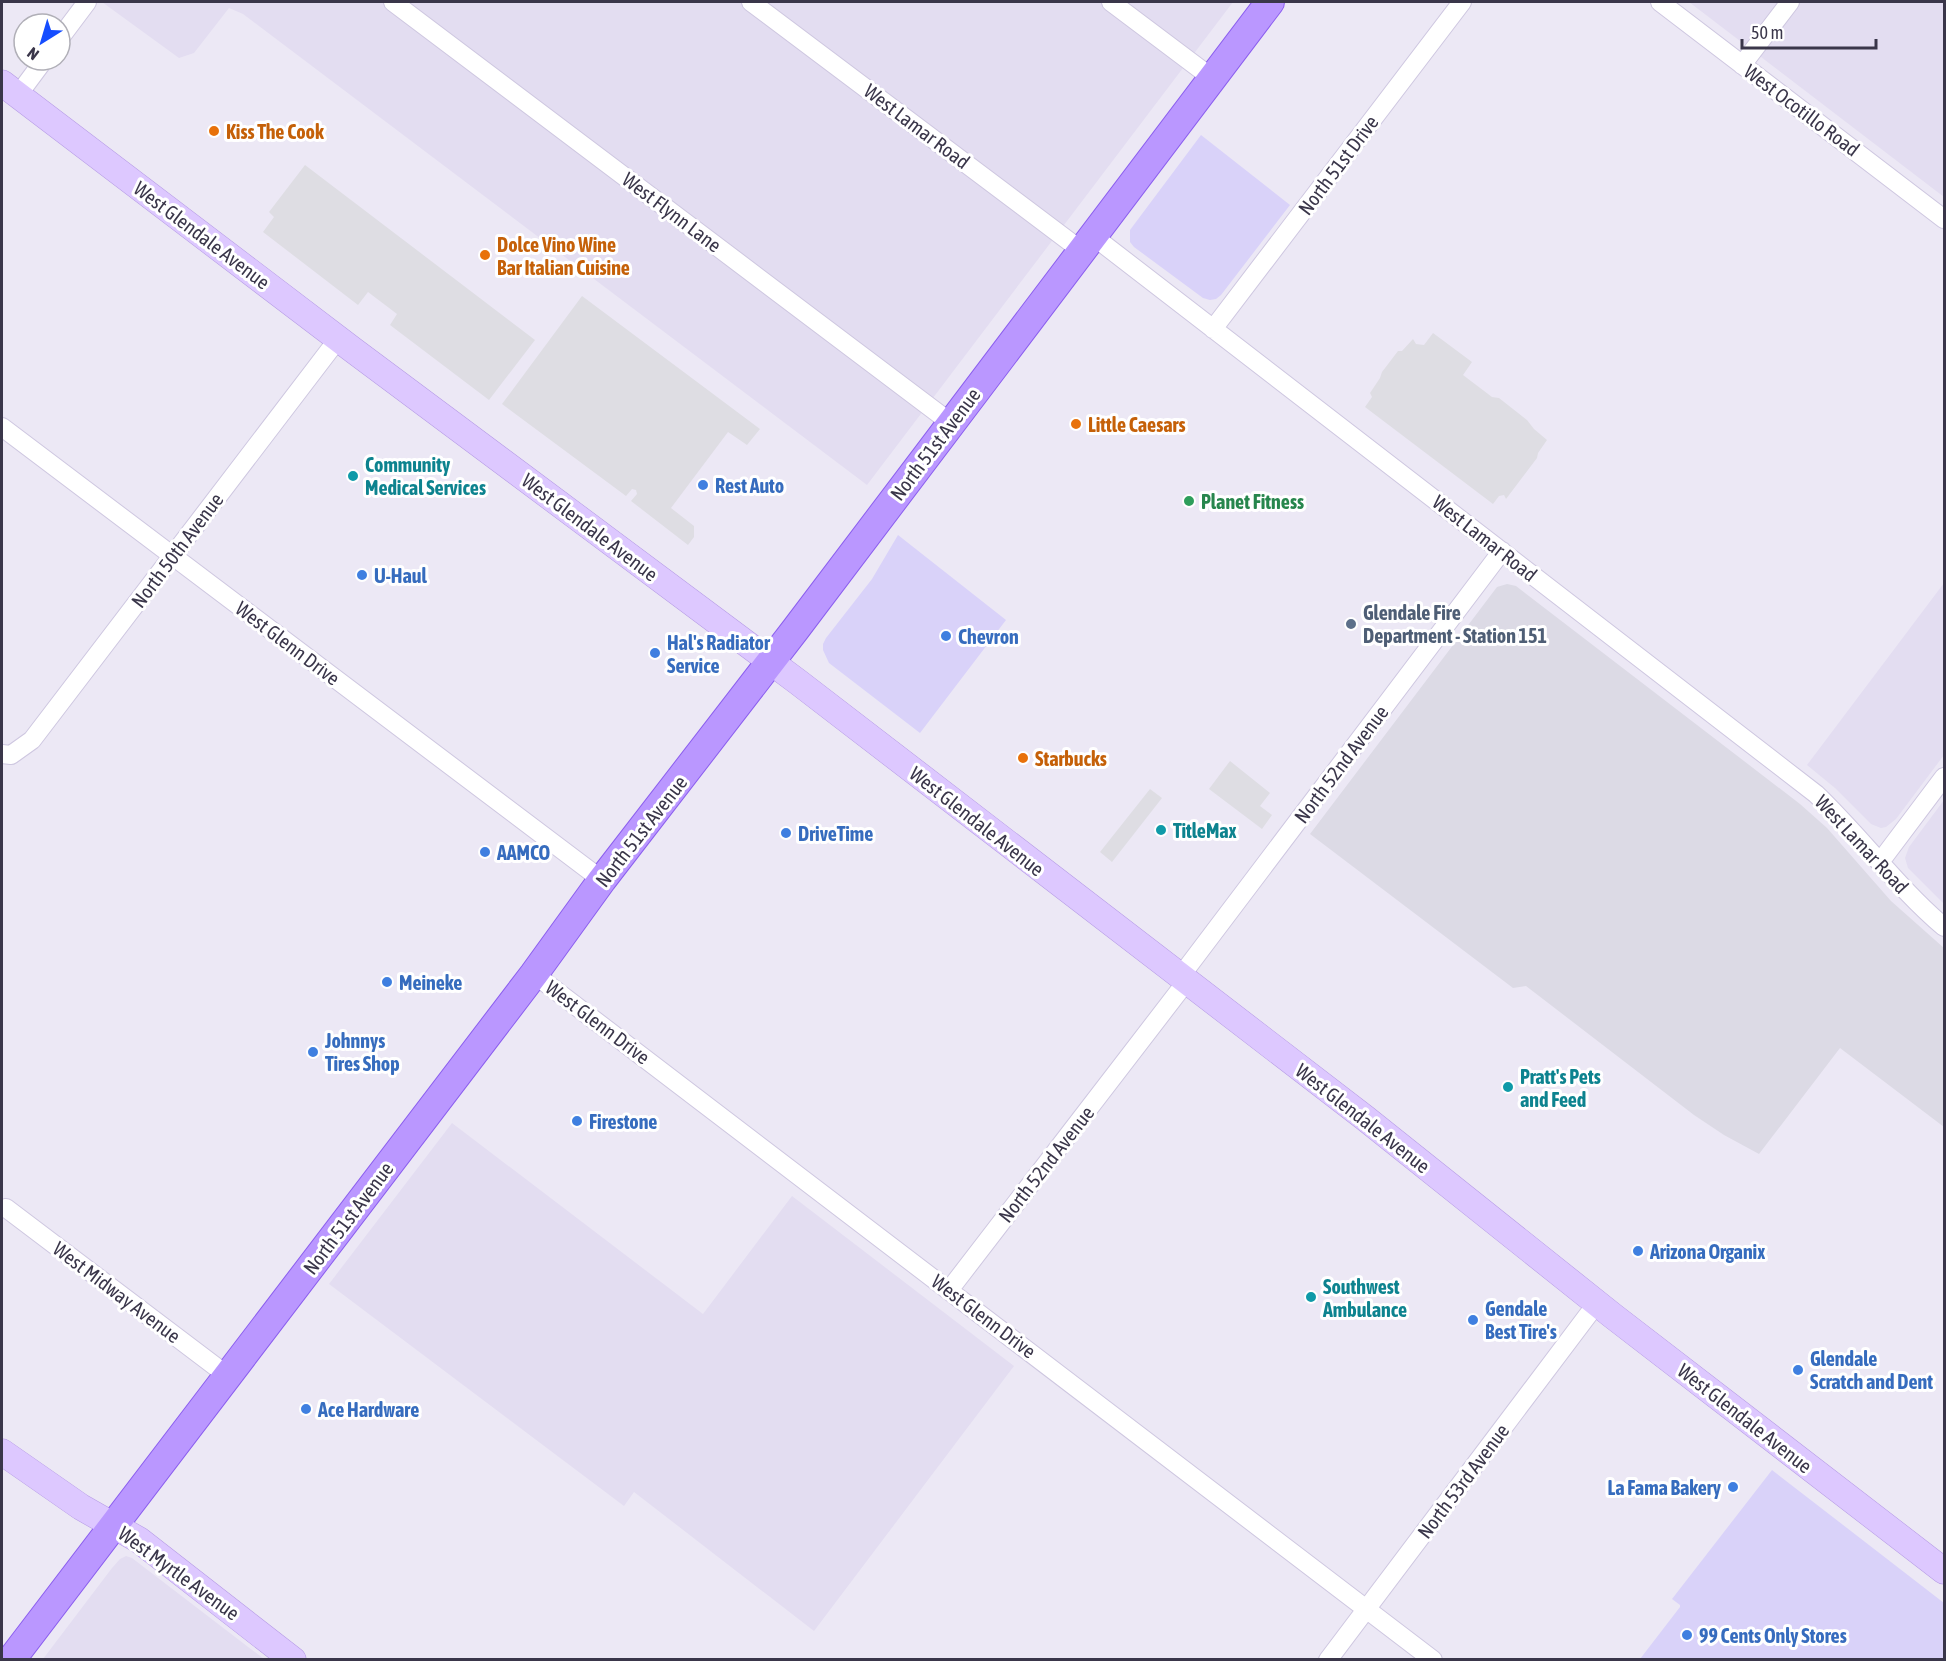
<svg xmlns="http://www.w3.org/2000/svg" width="1946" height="1661" font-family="'Asap Condensed',sans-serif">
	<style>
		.residential { fill: #e3ddf1 }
		.commercial { fill: #d9d2f9 }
		.industrial { fill: #dcdae5 }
		.parking { fill: #dedde3 }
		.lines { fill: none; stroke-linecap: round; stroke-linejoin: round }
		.street-casing { stroke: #cec7e0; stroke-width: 20 }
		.secondary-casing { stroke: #b69ce5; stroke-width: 27 }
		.primary-casing { stroke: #8b5eee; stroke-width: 30 }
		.street { stroke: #fff; stroke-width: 18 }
		.secondary { stroke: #ddc8ff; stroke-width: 26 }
		.primary { stroke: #ba97ff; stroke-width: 28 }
		.food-dot { fill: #e8710a; stroke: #fff; stroke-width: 2 }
		.culture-dot { fill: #0f9aa8; stroke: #fff; stroke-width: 2 }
		.shop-dot { fill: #3f7fe0; stroke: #fff; stroke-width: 2 }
		.leisure-dot { fill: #2e9e5b; stroke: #fff; stroke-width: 2 }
		.service-dot { fill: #5c6f8a; stroke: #fff; stroke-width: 2 }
		.labels { text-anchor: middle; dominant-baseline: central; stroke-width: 6; stroke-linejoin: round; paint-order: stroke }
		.street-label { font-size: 20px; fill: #3a364a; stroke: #fff }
		.food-label { font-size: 20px; font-weight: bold; fill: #c56008; stroke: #fff; text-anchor: start }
		.culture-label { font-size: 20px; font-weight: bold; fill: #0d838f; stroke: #fff; text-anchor: start }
		.shop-label { font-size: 20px; font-weight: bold; fill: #366cbe; stroke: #fff; text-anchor: start }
		.leisure-label { font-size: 20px; font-weight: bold; fill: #27864d; stroke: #fff; text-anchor: start }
		.service-label { font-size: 20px; font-weight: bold; fill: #4e5e75; stroke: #fff; text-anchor: start }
	</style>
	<rect width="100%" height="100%" fill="#ece8f5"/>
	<path class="residential" d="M102 2H1233L867 485 243 14 229 8 194 53 179 58Z
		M1689 2H1944V197Z
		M1944 583V755L1896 819 1886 827 1881 828 1871 824 1835 788 1807 765Z
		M1944 800V904L1908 868 1905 858 1909 847Z
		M452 1123 703 1314 792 1196 1014 1366 814 1631 634 1492 624 1506 329 1284Z
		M126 1556 132 1558 264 1659H43L112 1568 120 1559Z"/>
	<path class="commercial" d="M1201 135 1290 205 1221 295 1216 299 1210 300 1203 298 1134 247 1130 242V230Z
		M898 535 1006 620 920 733 829 663 823 650V644L826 638 872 579Z
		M1772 1470 1944 1603V1659H1640L1680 1607V1605L1672 1599Z"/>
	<path class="industrial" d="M1507 584 1516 586 1800 804 1827 828 1891 901 1944 948V1127L1840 1048 1759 1154 1724 1135 1694 1115 1526 986 1513 988 1310 834 1497 587Z"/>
	<path class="parking" d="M305 165 535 340 489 400 390 325 397 314 368 292 358 305 263 232 274 217 269 212Z
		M582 296 760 429 747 445 728 432 671 508 694 526V537L688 545 631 501 637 494 636 490 632 489 626 496 502 404Z
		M1433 333 1472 362 1463 375 1492 397 1499 398 1527 420 1534 429 1547 440 1538 453 1537 458 1506 499 1504 495 1499 496 1493 504 1365 407 1372 397 1370 393 1380 378 1382 372 1398 351H1402L1413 339 1416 344 1424 345Z
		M1230 761 1270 793 1260 806 1272 815 1262 829 1209 789Z
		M1150 789 1162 798 1112 862 1100 852Z"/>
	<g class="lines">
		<defs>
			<path id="street" d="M393 2 951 423
				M751 2 1082 251
				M1111 2 1212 78
				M1660 2 1944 219
				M60 38 87 2
				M1742 65 1790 2
				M18 95 44 60
				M1093 236 1816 794C1861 837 1897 887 1944 927
				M1213 329 1462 2
				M2 427 602 880
				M2 754 11 755 32 740 338 339
				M1880 862 1944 777
				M534 974 1433 1660
				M1180 977 1502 551
				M6 1208 228 1376
				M950 1289 1186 982
				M1328 1660 1597 1303"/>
			<path id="secondary" d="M2 83 353 350 798 682 1365 1118 1613 1316 1944 1571
				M2 1452 81 1507 139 1540 293 1660"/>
			<path id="primary" d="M11 1660 534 974 602 880 795 630 1270 2"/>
		</defs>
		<use href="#street" class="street-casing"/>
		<use href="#secondary" class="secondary-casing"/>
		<use href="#primary" class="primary-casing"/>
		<use href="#street" class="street"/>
		<use href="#secondary" class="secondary"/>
		<use href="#primary" class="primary"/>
	</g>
	<g class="food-dot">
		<circle cx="214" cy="131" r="6"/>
		<circle cx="485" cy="255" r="6"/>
		<circle cx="1076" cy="424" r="6"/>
		<circle cx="1023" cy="758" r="6"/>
	</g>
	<g class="culture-dot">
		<circle cx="353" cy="476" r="6"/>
		<circle cx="1161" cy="830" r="6"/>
		<circle cx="1508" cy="1087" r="6"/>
		<circle cx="1311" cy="1297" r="6"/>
	</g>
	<g class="shop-dot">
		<circle cx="703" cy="485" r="6"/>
		<circle cx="362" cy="575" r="6"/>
		<circle cx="946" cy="636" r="6"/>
		<circle cx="655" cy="653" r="6"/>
		<circle cx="786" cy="833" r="6"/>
		<circle cx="485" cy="852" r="6"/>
		<circle cx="387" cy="982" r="6"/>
		<circle cx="313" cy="1052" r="6"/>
		<circle cx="577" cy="1121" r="6"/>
		<circle cx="1638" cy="1251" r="6"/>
		<circle cx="1473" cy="1320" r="6"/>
		<circle cx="1798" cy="1370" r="6"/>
		<circle cx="306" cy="1409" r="6"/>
		<circle cx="1733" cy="1487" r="6"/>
		<circle cx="1687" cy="1635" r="6"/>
	</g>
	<circle class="leisure-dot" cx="1189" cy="501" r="6"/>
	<circle class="service-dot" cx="1351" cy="624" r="6"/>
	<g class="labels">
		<g class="street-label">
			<text transform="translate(1802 110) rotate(37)">West Ocotillo Road</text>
			<text transform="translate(917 126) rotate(37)">West Lamar Road</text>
			<text transform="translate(1338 165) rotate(-53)">North 51st Drive</text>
			<text transform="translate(672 212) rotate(37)">West Flynn Lane</text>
			<text transform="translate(202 235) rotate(37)">West Glendale Avenue</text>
			<text transform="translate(935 444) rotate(-53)">North 51st Avenue</text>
			<text transform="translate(590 527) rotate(37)">West Glendale Avenue</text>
			<text transform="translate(1485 538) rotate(38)">West Lamar Road</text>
			<text transform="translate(177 550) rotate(-53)">North 50th Avenue</text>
			<text transform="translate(288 643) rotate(37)">West Glenn Drive</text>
			<text transform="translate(1341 764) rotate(-53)">North 52nd Avenue</text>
			<text transform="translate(977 821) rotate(38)">West Glendale Avenue</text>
			<text transform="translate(641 831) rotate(-52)">North 51st Avenue</text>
			<text transform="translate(1862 844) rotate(47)">West Lamar Road</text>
			<text transform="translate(598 1022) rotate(37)">West Glenn Drive</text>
			<text transform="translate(1363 1118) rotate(38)">West Glendale Avenue</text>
			<text transform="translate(1046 1164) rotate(-52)">North 52nd Avenue</text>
			<text transform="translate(348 1218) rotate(-53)">North 51st Avenue</text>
			<text transform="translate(117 1292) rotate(37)">West Midway Avenue</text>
			<text transform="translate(984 1316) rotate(37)">West Glenn Drive</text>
			<text transform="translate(1745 1418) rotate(38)">West Glendale Avenue</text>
			<text transform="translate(1463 1481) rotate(-53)">North 53rd Avenue</text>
			<text transform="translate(179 1573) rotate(36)">West Myrtle Avenue</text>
		</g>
		<g class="food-label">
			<text x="226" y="131">Kiss The Cook</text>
			<text x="497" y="244">Dolce Vino Wine<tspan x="497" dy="23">Bar Italian Cuisine</tspan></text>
			<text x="1088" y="424">Little Caesars</text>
			<text x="1035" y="758">Starbucks</text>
		</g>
		<g class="culture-label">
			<text x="365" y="464">Community<tspan x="365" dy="23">Medical Services</tspan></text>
			<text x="1173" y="830">TitleMax</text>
			<text x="1520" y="1076">Pratt's Pets<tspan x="1520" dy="23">and Feed</tspan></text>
			<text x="1323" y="1286">Southwest<tspan x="1323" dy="23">Ambulance</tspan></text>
		</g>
		<g class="shop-label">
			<text x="715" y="485">Rest Auto</text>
			<text x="374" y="575">U-Haul</text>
			<text x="958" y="636">Chevron</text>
			<text x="667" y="642">Hal's Radiator<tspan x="667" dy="23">Service</tspan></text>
			<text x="798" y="833">DriveTime</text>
			<text x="497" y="852">AAMCO</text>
			<text x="399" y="982">Meineke</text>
			<text x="325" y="1040">Johnnys<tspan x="325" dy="23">Tires Shop</tspan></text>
			<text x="589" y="1121">Firestone</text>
			<text x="1650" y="1251">Arizona Organix</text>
			<text x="1485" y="1308">Gendale<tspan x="1485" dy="23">Best Tire's</tspan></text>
			<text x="1810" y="1358">Glendale<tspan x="1810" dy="23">Scratch and Dent</tspan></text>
			<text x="318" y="1409">Ace Hardware</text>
			<text x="1721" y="1487" text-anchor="end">La Fama Bakery</text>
			<text x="1699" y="1635">99 Cents Only Stores</text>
		</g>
		<g class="leisure-label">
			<text x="1201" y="501">Planet Fitness</text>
		</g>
		<g class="service-label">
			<text x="1363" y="612">Glendale Fire<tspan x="1363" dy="23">Department - Station 151</tspan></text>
		</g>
	</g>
	<rect width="1946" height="1661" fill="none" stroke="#3a364a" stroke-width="6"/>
	<g transform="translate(42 42) rotate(217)"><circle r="28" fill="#ffffff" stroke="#b0afb7" stroke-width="1.5"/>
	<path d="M0-4.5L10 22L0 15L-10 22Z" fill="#154dff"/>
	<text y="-9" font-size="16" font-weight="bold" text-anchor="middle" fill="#3a364a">N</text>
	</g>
	<path d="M1742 39v9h134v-9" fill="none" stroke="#3a364a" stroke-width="3"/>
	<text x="1751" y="39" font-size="18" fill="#3a364a" stroke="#ffffff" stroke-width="4.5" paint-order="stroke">50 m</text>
</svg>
